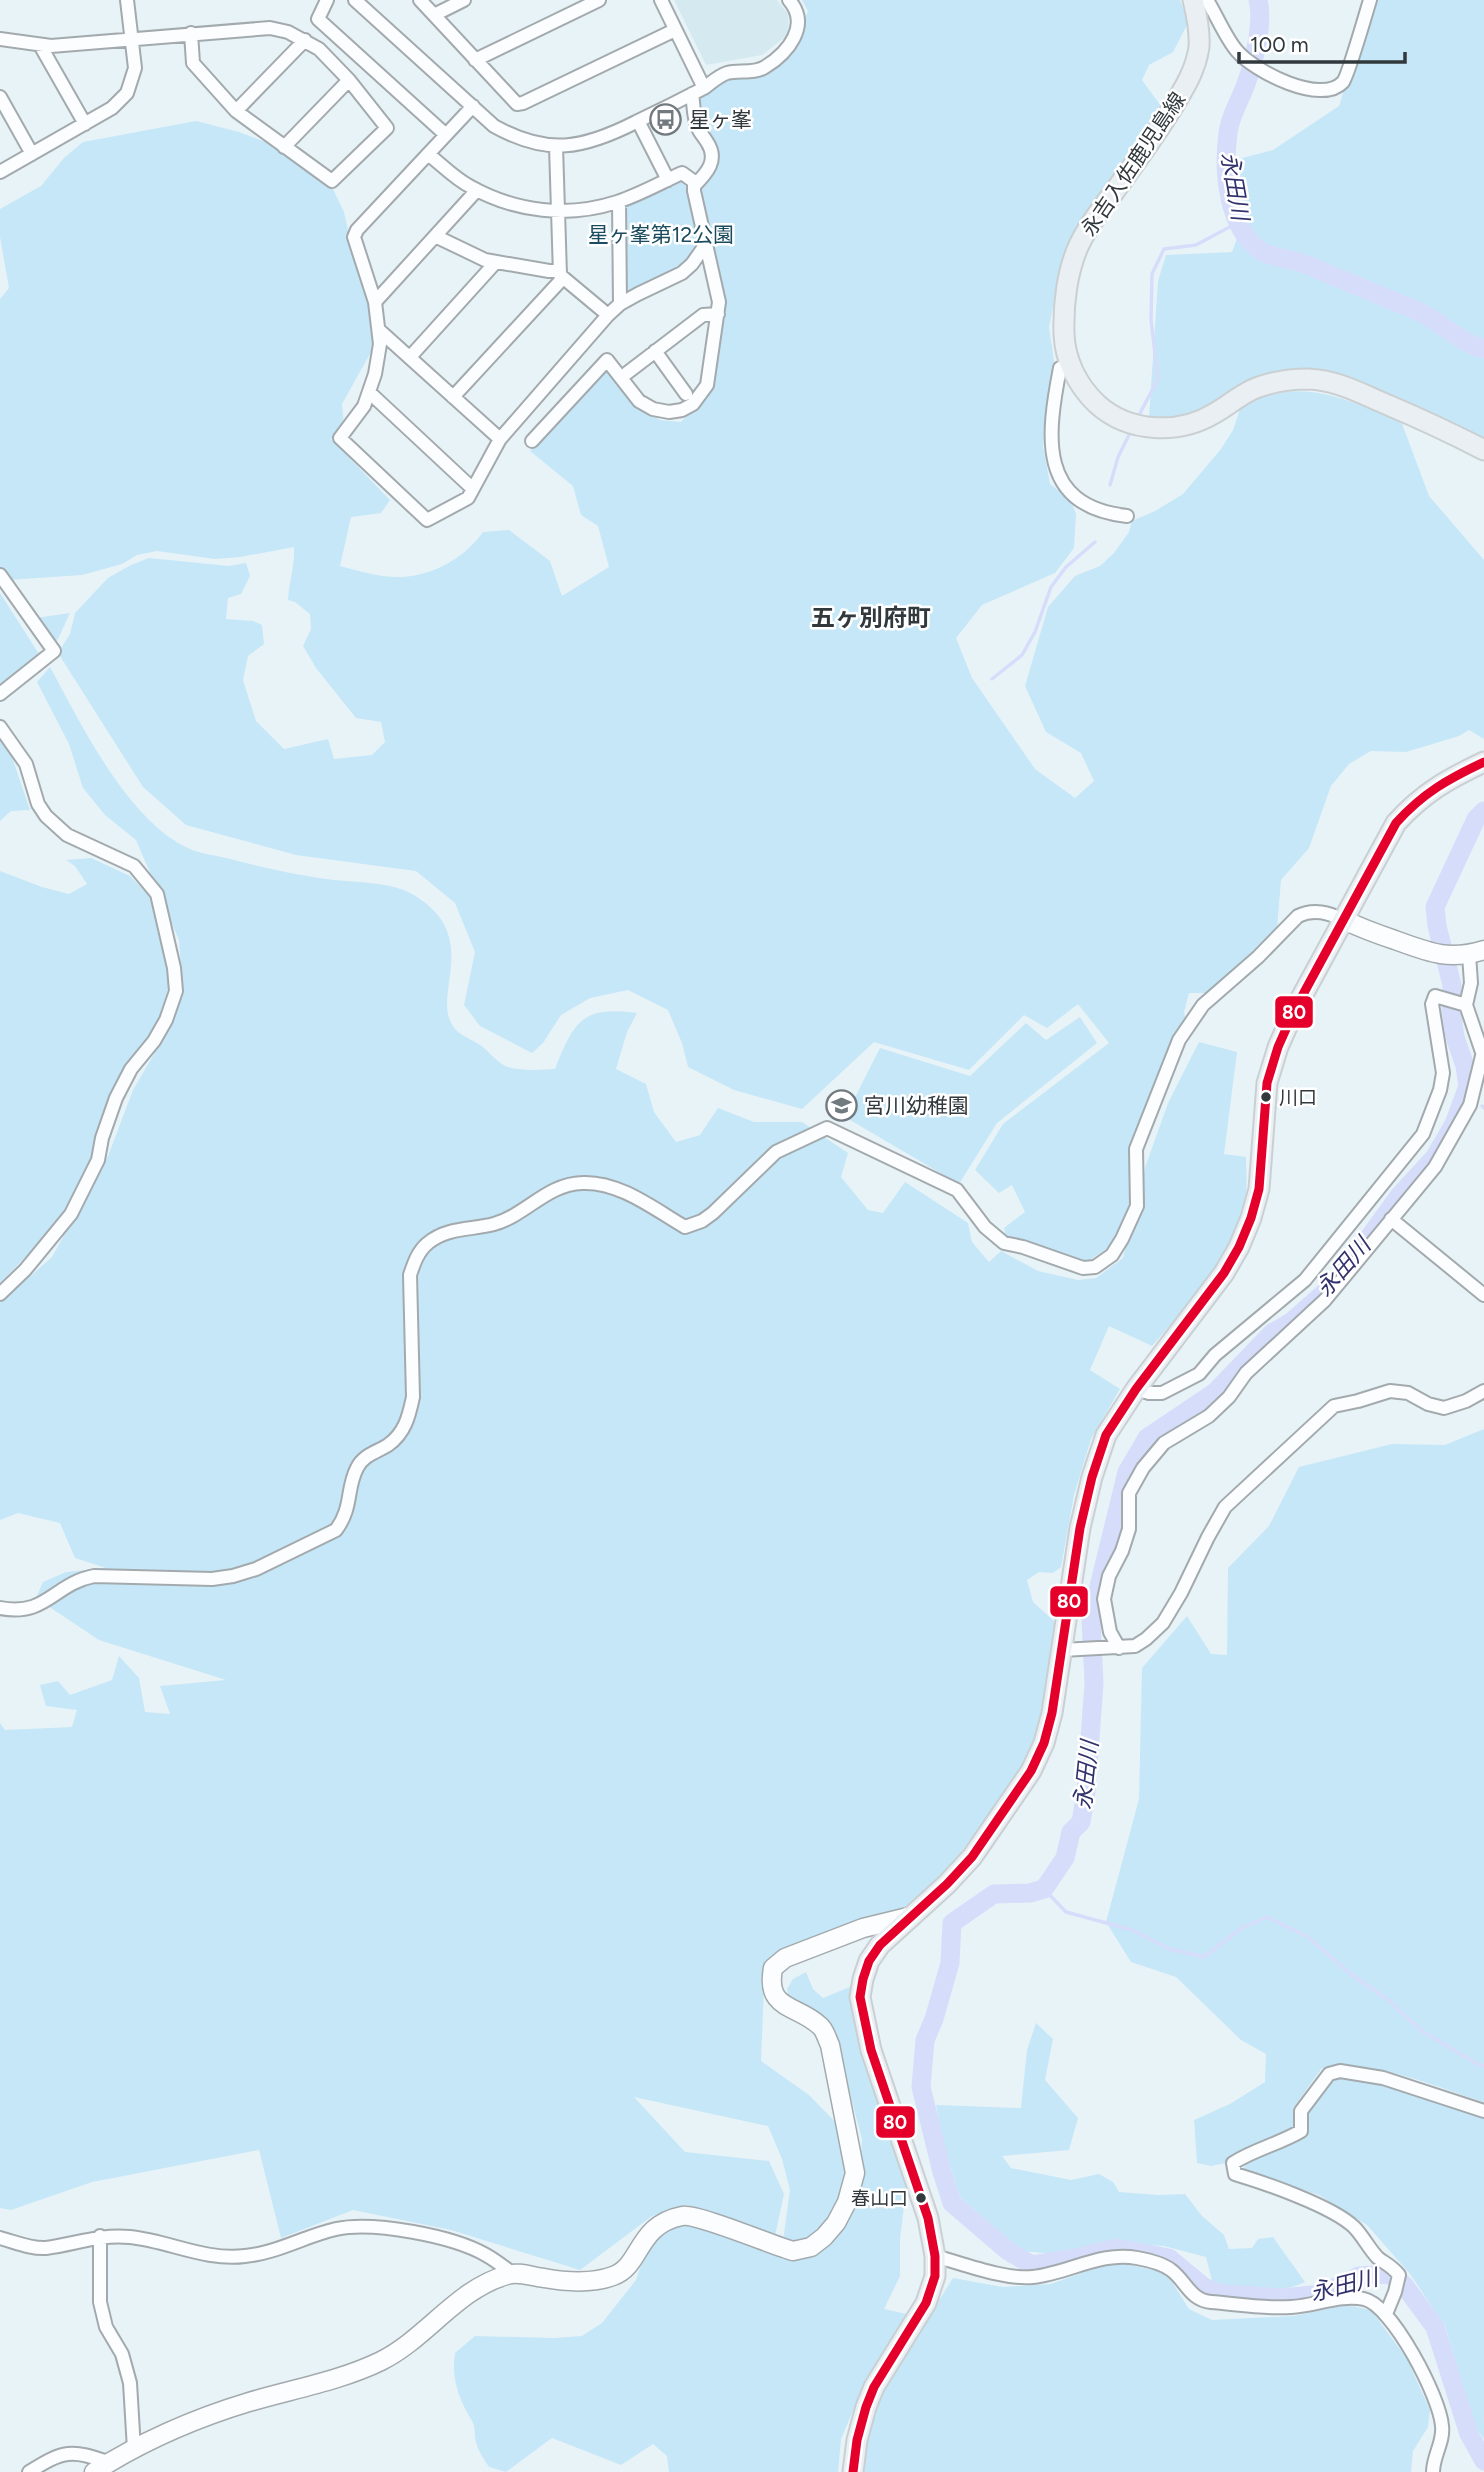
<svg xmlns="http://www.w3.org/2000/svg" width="1484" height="2472" font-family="Figtree,'Noto Sans JP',sans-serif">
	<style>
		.built { fill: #d5e9f1 }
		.green { fill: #c6e7f7 }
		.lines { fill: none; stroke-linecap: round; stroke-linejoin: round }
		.stream { stroke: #d6ddfb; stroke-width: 3.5 }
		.river { stroke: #d6ddfb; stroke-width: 19 }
		.street-casing { stroke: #a3aaae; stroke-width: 16 }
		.secondary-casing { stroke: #a3aaae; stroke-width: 21 }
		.primary-casing { stroke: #cad0d2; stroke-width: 23 }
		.street { stroke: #fcfdfe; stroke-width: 12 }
		.secondary { stroke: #fcfdfe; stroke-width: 18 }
		.primary { stroke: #eaeff4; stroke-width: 19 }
		.bus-1-casing { stroke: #fff; stroke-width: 14 }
		.bus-1 { stroke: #e4002b; stroke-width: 9 }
		.bus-dot { fill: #31393c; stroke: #fff; stroke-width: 2.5 }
		.labels { text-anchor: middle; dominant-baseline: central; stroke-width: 5; stroke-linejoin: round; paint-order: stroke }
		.bus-label { font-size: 19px; fill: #31393c; stroke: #fff; text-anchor: start }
		.poi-label { font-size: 21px; fill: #31393c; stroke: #fff; text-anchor: start }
		.street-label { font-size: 21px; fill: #31393c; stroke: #fff }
		.park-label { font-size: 21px; fill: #1b4b5e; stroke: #fff }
		.water-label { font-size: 23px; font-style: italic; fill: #31326d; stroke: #fff }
		.quarter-label { font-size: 24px; font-weight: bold; fill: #31393c; stroke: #fff }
		.line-badge { stroke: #fff; stroke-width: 2.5 }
		.badge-label { font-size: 19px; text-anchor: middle; font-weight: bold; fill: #fff }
	</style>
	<rect width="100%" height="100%" fill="#e8f3f8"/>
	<path class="built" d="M674 0H777L788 14 789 34 762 55 706 65Z"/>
	<path class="green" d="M802 0H1180L1188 23 1173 52 1149 65 1142 80 1161 106 1075 228 1060 268 1049 328 1054 360 1043 446 1050 484 1070 499 1076 514 1074 548 1055 573 982 605 956 638 972 678 1035 769 1075 798 1094 781 1081 753 1046 732 1025 686 1048 607 1075 576 1100 566 1114 553 1129 532 1132 521 1155 511 1183 494 1221 449 1233 430 1240 409C1297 373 1344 399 1401 421L1429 496 1484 560V739L1469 730 1459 736 1406 752 1371 751 1349 764 1331 786 1309 848 1281 880 1277 929 1206 993H1189L1184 1012 1186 1021 1133 1149 1135 1194 1111 1246 1082 1265 1006 1238 1004 1228 1025 1212 1012 1185 999 1193 975 1170 1003 1124 1109 1043 1078 1004 1047 1028 1024 1015 969 1070 874 1042 802 1109 734 1090 688 1067 682 1043 668 1010 628 990 590 998 561 1015 543 1043 532 1053 480 1026 464 1005 475 952 455 903 416 871 296 855 186 825 143 787 58 653 70 634 75 613 108 578 131 565 149 558 229 566 246 563 250 576 241 594 228 598 226 619 253 621 262 625 264 644 248 656 243 680 256 721 284 749 328 739 334 759 372 755 385 742 381 722 356 718 316 668 303 646 311 629 310 614 295 602 288 600C289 582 295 566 294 547L240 557 215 559 157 551 137 555 122 564 82 575 8 580 0 570V299L9 288 0 237V209L41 186 64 158 83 142 196 121 239 132 271 144 332 187 344 212 350 239 366 285 374 327 371 352 342 404 344 426 331 439 390 500 381 513 351 517 340 566C355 570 369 574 383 576 421 582 461 563 483 532L509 530 550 561 562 596 609 567 598 526 581 515 573 486 530 451 604 371 611 373 640 406 660 420 681 422 700 401 714 376 724 291 698 193 699 185 711 178 718 153C709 132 695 122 700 97L729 76 771 71 793 49 808 11Z
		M1372 0H1484V441L1324 373 1169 419 1149 417 1158 281 1166 255 1232 252 1247 212 1231 161 1273 150 1339 106Z
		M682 179 684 181 701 238C696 269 653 282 629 295L625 292 624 208 626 204Z
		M0 593 39 654 25 668 0 686Z
		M70 613 58 639 53 644 36 618Z
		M50 667C81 724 128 822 190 849 201 854 214 855 226 858 257 866 288 873 319 878 348 883 393 880 417 897 484 940 427 999 456 1030 463 1037 475 1041 483 1047 490 1053 499 1064 508 1067 522 1071 540 1070 555 1069 574 1021 582 1006 637 1013L627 1032 616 1069 646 1084 654 1112 676 1142 700 1135 718 1108 754 1122H802L848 1153 841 1177 868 1210 883 1213 905 1182 968 1223 972 1242 989 1262 1001 1251 1038 1271 1078 1280 1096 1278 1123 1258 1146 1165 1168 1103 1199 1042 1237 1052 1224 1154 1246 1157C1246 1174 1248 1195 1244 1211 1231 1265 1187 1305 1152 1346L1109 1326 1090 1370 1120 1389 1091 1439 1074 1495 1061 1567 1053 1573 1039 1572 1027 1580 1033 1602 1055 1622 1044 1707 1037 1731 1016 1778 950 1867 907 1908 781 1952 765 1963 761 2061 809 2095 842 2129 848 2165 836 2207 820 2234 800 2243 783 2241 790 2190 782 2159 768 2126 634 2097 685 2152 769 2161 784 2194 775 2236 687 2205 652 2216 580 2270 451 2230 353 2210 281 2238 259 2150 92 2182 11 2210 0 2208V1723L5 1730 72 1727 77 1710 46 1706 40 1685 58 1681 70 1695 112 1680 119 1656 139 1678 145 1712 170 1714 160 1686 226 1680 99 1640 36 1598 43 1582 66 1572 106 1568 75 1558 60 1523 18 1513 0 1520V1303L52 1257 108 1156 133 1090 161 1042 183 995 179 940 136 840 105 815 83 788 69 744 37 682Z
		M0 740 12 757 30 810 11 811 0 821Z
		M91 858 130 876 152 899 167 962 169 985 158 1024 136 1054 100 1127 91 1158 74 1195 54 1228 0 1283V871L42 887 69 894 87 884 75 866 66 860Z
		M1080 1017 1097 1043 997 1123 959 1184 845 1117 880 1048 970 1076 1026 1023 1046 1040Z
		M1484 1429V2102C1433 2086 1377 2060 1322 2068L1293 2108 1294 2129 1242 2151 1226 2163 1211 2166 1197 2163 1194 2120 1230 2104 1265 2082 1266 2054 1241 2040 1176 1977 1131 1962 1106 1922 1139 1799 1142 1668 1187 1616 1211 1654 1227 1655 1228 1568 1269 1526 1299 1467 1392 1444 1445 1445Z
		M806 1972 813 1989 823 1998 850 1987 851 2009 860 2044 904 2168 906 2190 900 2239V2276L884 2309 911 2315 865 2383 841 2439 838 2472H669L667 2456 653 2444 621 2465 552 2438 506 2472 489 2467C484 2459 478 2451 476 2442 474 2436 476 2427 472 2421 459 2399 451 2380 455 2353L475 2336 554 2338 582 2336 602 2323 636 2280 648 2244 659 2231 680 2223 810 2254 860 2176 862 2139 837 2045 790 2002 787 1989 793 1979Z
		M1036 2023 1053 2039 1045 2080 1078 2118 1069 2150 1002 2156 1011 2168 1071 2180 1099 2174 1113 2182 1119 2192 1159 2195 1185 2194 1202 2216 1224 2235 1229 2249 1252 2248 1258 2239 1273 2237 1305 2282C1277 2296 1243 2288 1213 2285L1206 2257 1164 2246 1109 2243 1056 2254 1021 2251 960 2197 943 2143 936 2105 1021 2108 1027 2050Z
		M1340 2078 1382 2085 1484 2117V2439L1476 2428 1445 2326 1410 2274 1367 2225 1319 2195 1243 2169 1248 2161 1287 2146 1304 2135C1306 2110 1316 2088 1340 2078Z
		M1127 2264 1161 2272 1172 2282 1189 2309 1212 2320 1294 2316 1347 2305 1371 2310 1407 2359 1430 2410 1428 2427 1413 2451 1411 2472H861L874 2414 883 2390 953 2278 1003 2287 1051 2284 1104 2265Z"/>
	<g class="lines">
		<path class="stream" d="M1137 419 1158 379 1151 320 1152 274 1164 249 1196 245 1237 223
			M1110 485 1118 457 1132 429
			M992 679 1022 655 1035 632 1051 587 1066 567 1095 542
			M1482 1106 1484 1108
			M1044 1889 1066 1912 1132 1930 1169 1949 1204 1957 1243 1927 1267 1917 1308 1937 1352 1975 1388 2000 1422 2031 1477 2064 1484 2066"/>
		<path class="river" d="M1258 0C1264 21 1254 62 1246 84 1240 101 1230 115 1228 133 1223 171 1227 228 1261 251 1271 258 1294 259 1307 265 1343 280 1379 295 1415 310 1439 319 1460 344 1484 349
			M1484 811 1476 819 1435 907 1437 926 1452 985 1451 1010 1455 1037 1465 1066 1468 1086 1454 1124 1434 1158 1399 1196 1346 1269 1325 1292 1291 1322 1272 1333 1214 1393 1147 1438 1127 1472 1091 1619 1094 1684 1086 1792 1081 1822 1071 1832 1065 1858 1044 1889 1030 1893 994 1894 952 1923 950 1963 934 2019 925 2040 921 2087 942 2172 952 2203 1008 2251 1032 2265 1076 2258 1116 2248 1169 2258 1204 2287 1222 2294 1282 2298 1322 2294 1359 2276 1389 2274 1404 2285 1435 2327 1469 2434 1484 2461"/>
		<defs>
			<path id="street" d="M327 0 318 19 446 135
				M355 0 494 126C548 156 583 149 636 122 659 111 681 100 704 88L661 0
				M420 0 517 104 523 103 675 30
				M1207 0C1217 16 1225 37 1237 51 1254 71 1321 106 1343 82 1348 76 1366 13 1370 0
				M434 15 464 0
				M0 39 51 46 270 28 288 32 319 49 349 80 387 128 332 181 236 111 193 63 191 33
				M40 45 85 124
				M475 60 599 0
				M704 88C711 83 718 76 727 73 739 70 754 74 765 67 788 53 811 25 789 0
				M0 97 32 154
				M473 106 357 230 354 237 375 302 380 344 375 374 364 406 340 438 427 520 468 498 500 439 608 315 620 304 638 294 682 273 692 264 706 244
				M236 111 305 40
				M638 121 668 180
				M556 146 560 275 608 315
				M284 147 349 80
				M428 154C442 165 455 179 471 187 516 212 568 218 617 202 639 195 660 183 682 173L696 183
				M0 172 112 108 127 93 135 68 127 0
				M619 202 620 304
				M435 236 485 260 549 271 560 270
				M375 302 477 190
				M379 330 500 439
				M655 351 686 394
				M410 357 496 262
				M1070 365 1060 368C1047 435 1037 506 1127 516
				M627 373 703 315 718 314
				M369 392 473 489
				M453 397 563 278
				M532 441 607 360 639 401 653 409 669 412 682 410 693 404 707 385 719 302 694 191V186C707 173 719 160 707 142 704 137 700 133 698 128 693 118 694 105 692 94
				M0 575 54 651 0 694
				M0 727 26 764 38 804 46 816 67 835 134 866 157 894 174 968 176 991 166 1020 154 1041 131 1069 116 1098 102 1138 98 1160 71 1214 25 1270 0 1294
				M1469 955 1471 983 1466 1005 1484 1058
				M1391 1219 1484 1295
				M1136 1389 1149 1393H1162L1199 1374 1215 1355 1305 1280 1423 1134 1440 1090 1443 1073 1432 1004 1435 996 1466 1005
				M0 1608C47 1617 53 1584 94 1576L212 1579 233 1576 256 1569 336 1530C353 1507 346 1489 357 1468 363 1455 377 1452 388 1445 405 1433 409 1416 413 1397L410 1275C414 1263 418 1251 428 1243 447 1227 472 1230 494 1224 526 1215 547 1184 582 1183 619 1181 654 1209 685 1227L702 1221 713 1213 776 1152 827 1128 957 1190 985 1227 1004 1243 1023 1247 1083 1268 1095 1267 1112 1255 1122 1239 1137 1206 1136 1149 1179 1040 1203 1005 1258 957 1298 916C1314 908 1329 913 1344 920
				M1119 1648 1110 1632 1104 1599 1109 1576 1122 1551 1129 1529V1493L1143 1468 1164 1443 1209 1416 1229 1397 1246 1373 1325 1300 1435 1167 1470 1105 1482 1056
				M1062 1650 1135 1646 1146 1639 1163 1623 1181 1593 1208 1537 1225 1507 1334 1406 1358 1401 1390 1391 1408 1393 1428 1404 1444 1408 1466 1401 1484 1391
				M100 2236V2302L106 2327 122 2354 130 2383 134 2449
				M0 2238C15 2242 31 2249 46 2248 76 2244 99 2234 130 2237 169 2241 205 2261 245 2256 277 2253 305 2236 336 2229 374 2221 453 2236 486 2255 495 2260 504 2267 512 2273
				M935 2256C964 2264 1005 2280 1033 2277 1069 2273 1101 2251 1137 2258 1148 2260 1162 2263 1171 2270 1186 2281 1190 2300 1211 2302 1237 2304 1265 2309 1291 2307 1315 2306 1340 2294 1364 2299 1392 2305 1440 2397 1442 2426 1444 2442 1433 2456 1433 2472
				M1386 2314 1395 2292 1399 2275C1392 2266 1386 2264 1378 2258 1369 2249 1363 2236 1354 2227 1332 2206 1265 2183 1235 2174L1233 2163C1255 2149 1279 2144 1301 2131V2111L1329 2074 1340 2071 1383 2078 1484 2111
				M29 2472C64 2450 71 2449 110 2463"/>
			<path id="secondary" d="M1344 920C1361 928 1377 934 1395 940 1428 952 1448 961 1484 950
				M94 2472C141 2442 196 2418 249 2402 293 2389 340 2381 381 2361 427 2338 457 2289 507 2275 518 2271 533 2277 544 2278 566 2282 591 2284 613 2276 642 2266 636 2225 682 2216 696 2213 772 2245 793 2251L811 2247 824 2237 836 2223 847 2202 855 2173 830 2045C827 2039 825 2030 820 2026 797 2004 765 2011 773 1968L785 1958 863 1928 908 1917"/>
			<path id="primary" d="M1193 0C1197 16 1200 31 1199 47 1196 69 1185 87 1174 105 1156 135 1134 164 1114 192 1101 209 1088 226 1079 245 1067 271 1063 305 1064 334 1065 360 1077 385 1097 404 1129 433 1179 435 1215 413 1229 405 1241 394 1256 388 1272 382 1291 379 1308 379 1337 380 1362 394 1388 405 1421 419 1453 434 1484 450
				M853 2472 857 2440 866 2407 874 2387 926 2303 935 2276V2256L928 2218 871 2050 860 1997 863 1979 869 1961 880 1945 947 1884 972 1857 1031 1771 1044 1743 1052 1713 1080 1528 1092 1477 1106 1435 1136 1389 1224 1273 1239 1247 1251 1218 1259 1189 1267 1083 1278 1047 1294 1011 1396 823C1423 793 1448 779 1484 762"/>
		</defs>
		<use href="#street" class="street-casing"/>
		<use href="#secondary" class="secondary-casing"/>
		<use href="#primary" class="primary-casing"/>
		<use href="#street" class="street"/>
		<use href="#secondary" class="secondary"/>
		<use href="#primary" class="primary"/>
		<defs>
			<path id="bus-1" d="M853 2472 857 2440 866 2407 874 2387 926 2303 935 2276V2256L928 2218 871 2050 860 1997 863 1979 869 1961 880 1945 947 1884 972 1857 1031 1771 1044 1743 1052 1713 1080 1528 1092 1477 1106 1435 1136 1389 1224 1273 1239 1247 1251 1218 1259 1189 1267 1083 1278 1047 1294 1011 1396 823C1423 793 1448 779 1484 762"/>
		</defs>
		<use href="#bus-1" class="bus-1-casing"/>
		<use href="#bus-1" class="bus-1"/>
	</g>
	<defs>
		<symbol id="bus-ring" viewBox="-11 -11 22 22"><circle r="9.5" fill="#fff" stroke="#717a7e" stroke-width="1.5"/><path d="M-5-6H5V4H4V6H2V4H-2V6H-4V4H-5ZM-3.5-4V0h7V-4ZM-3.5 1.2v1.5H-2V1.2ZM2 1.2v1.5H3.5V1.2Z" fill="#717a7e"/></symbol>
		<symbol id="school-ring" viewBox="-11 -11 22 22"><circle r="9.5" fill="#fff" stroke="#717a7e" stroke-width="1.5"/><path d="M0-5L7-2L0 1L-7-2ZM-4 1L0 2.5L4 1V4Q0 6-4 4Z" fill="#717a7e"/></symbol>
	</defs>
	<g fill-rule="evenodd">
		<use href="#bus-ring" x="648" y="102" width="35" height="35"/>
		<use href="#school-ring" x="824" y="1088" width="35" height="35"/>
	</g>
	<g class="bus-dot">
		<circle cx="1266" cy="1097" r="6"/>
		<circle cx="921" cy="2198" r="6"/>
	</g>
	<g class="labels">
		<g class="bus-label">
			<text x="1279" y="1097">川口</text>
			<text x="908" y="2198" text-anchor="end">春山口</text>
		</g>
		<g class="poi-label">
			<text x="689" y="119">星ヶ峯</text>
			<text x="864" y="1105">宮川幼稚園</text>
		</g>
		<g class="street-label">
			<text transform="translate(1133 164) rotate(-56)">永吉入佐鹿児島線</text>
		</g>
		<g class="park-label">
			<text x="661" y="234">星ヶ峯第12公園</text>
		</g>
		<g class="water-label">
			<text transform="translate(1235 186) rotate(80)">永田川</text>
			<text transform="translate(1343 1267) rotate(-49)">永田川</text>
			<text transform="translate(1086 1775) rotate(-84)">永田川</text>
			<text transform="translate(1344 2285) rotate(-14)">永田川</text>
		</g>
		<g class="quarter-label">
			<text x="871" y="617">五ヶ別府町</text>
		</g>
	</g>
	<g class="line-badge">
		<rect x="1274" y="995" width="40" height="34" rx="7" fill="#e4002b"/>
		<rect x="1049" y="1585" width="40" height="33" rx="7" fill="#e4002b"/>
		<rect x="875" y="2105" width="41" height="34" rx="7" fill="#e4002b"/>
	</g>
	<g class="badge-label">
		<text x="1294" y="1019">80</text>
		<text x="1069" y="1608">80</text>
		<text x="895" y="2129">80</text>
	</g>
	<path d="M1239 52v10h166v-10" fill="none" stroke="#31393c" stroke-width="3.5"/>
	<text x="1250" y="52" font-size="21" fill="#31393c" stroke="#ffffff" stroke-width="5" paint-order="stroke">100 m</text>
</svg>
